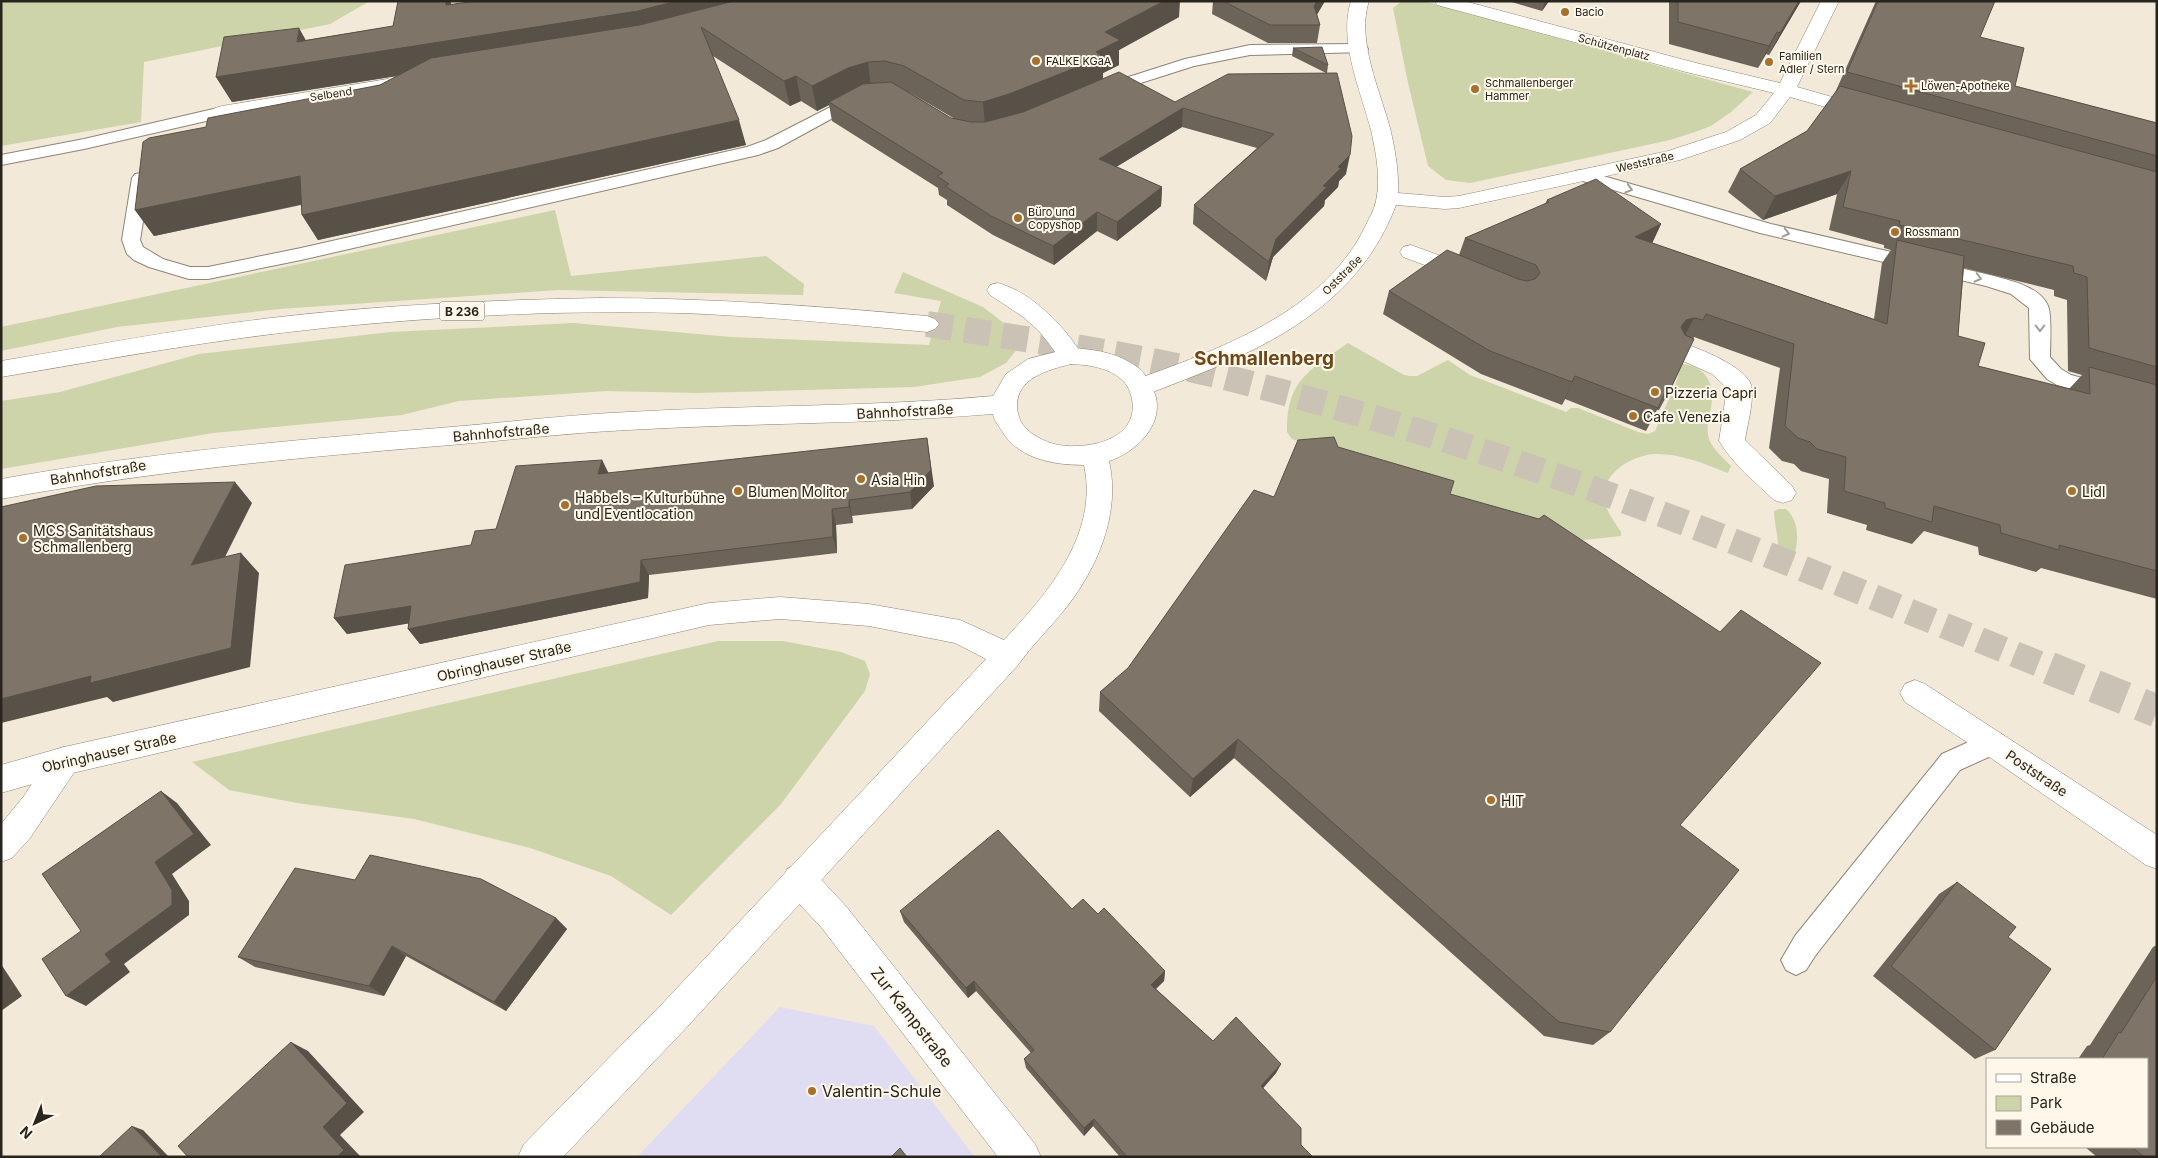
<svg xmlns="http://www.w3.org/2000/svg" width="2158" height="1158" font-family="Inter,sans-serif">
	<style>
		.education { fill: #e0ddf3 }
		.green { fill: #ced4aa }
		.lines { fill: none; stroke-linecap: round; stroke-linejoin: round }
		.primary-tunnel-far1 { stroke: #cac2b4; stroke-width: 26; stroke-dasharray: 26 12; stroke-linecap: butt }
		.primary-tunnel { stroke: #cac2b4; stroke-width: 33; stroke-dasharray: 33 16; stroke-linecap: butt }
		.lane-casing { stroke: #8d8576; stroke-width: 2 }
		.street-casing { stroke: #8d8576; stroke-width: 1 }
		.secondary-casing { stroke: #8d8576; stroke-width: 1 }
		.primary-casing { stroke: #8d8576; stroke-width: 1 }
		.lane { fill: #fff; fill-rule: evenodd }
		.street { fill: #fff; fill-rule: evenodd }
		.secondary { fill: #fff; fill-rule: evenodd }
		.primary { fill: #fff; fill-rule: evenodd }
		.wall { fill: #6c6459; fill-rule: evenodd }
		.shaded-wall { fill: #585148 }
		.building { fill: #7e7467; stroke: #585148 }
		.oneway { stroke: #9e9d9a }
		.poi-dot { fill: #a7702c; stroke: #fef7ea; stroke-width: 2 }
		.labels { text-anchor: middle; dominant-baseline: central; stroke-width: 4; stroke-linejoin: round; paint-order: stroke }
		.far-poi-label { font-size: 11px; fill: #28251f; stroke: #fef7ea; text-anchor: start }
		.far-street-label { font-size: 11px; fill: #28251f; stroke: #fef7ea }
		.shield { fill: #fef7ea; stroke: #68645c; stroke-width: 1 }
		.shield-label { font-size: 12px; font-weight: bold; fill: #28251f }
		.poi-label { font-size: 14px; fill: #28251f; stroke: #fef7ea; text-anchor: start }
		.street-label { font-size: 14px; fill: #28251f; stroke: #fef7ea }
		.near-street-label { font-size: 16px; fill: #28251f; stroke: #fef7ea }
		.near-poi-label { font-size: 16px; fill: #28251f; stroke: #fef7ea; text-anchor: start }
		.district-label { font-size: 19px; font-weight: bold; fill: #6d4719; stroke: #fef7ea }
	</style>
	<rect width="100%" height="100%" fill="#f2e9d9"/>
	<path class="education" d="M780 1007 874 1026 975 1157H637Z"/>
	<path class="green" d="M1 1H370L330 24 144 62 141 122 1 146Z
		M1402 1H1424L1753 92 1731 112 1711 126 1695 132 1670 140 1470 183 1446 180 1428 166 1408 83 1393 8Z
		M555 210 571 276 766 256 804 284 803 295 558 290 280 309 117 327 1 351V327Z
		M903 272 983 307 1005 324 1018 348 1006 363 980 377 914 387 697 393 606 391 459 401 402 415 213 433 1 469V401L60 392 199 354 390 332 574 323 731 337 929 345 941 301 894 293Z
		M1348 343 1404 375 1410 376H1417L1448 360 1470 375 1566 412 1571 408H1578L1638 432 1648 434 1655 431 1676 383 1681 364C1701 364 1714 380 1712 400 1711 413 1705 425 1709 439 1712 448 1724 459 1731 466L1728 473 1725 472C1704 463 1677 453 1654 454 1630 456 1596 476 1606 506 1609 515 1616 524 1621 532V536L1584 540 1559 538 1292 439 1287 432C1286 380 1310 370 1348 343Z
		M1779 509H1786C1804 525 1797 555 1787 573L1772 566C1783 541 1775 536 1774 511Z
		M718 641H783L841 652 865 661 870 674 865 691 781 804 671 915 611 876 530 848 414 819 297 803 229 790 192 762Z"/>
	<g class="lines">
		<path class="primary-tunnel-far1" d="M927 324C1031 340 1135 354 1236 380 1389 419 1541 468 1688 524 1810 570 1931 621 2052 669"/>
		<path class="primary-tunnel" d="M2049 668 2157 711"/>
		<defs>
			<path id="lane" d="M1360 44 1366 46 1368 49 1366 52 1250 55 1194 66 1103 95 1097 93 1095 90 1097 87 1185 59 1250 45Z
				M858 93 864 95 866 98 864 101 778 148 758 155 301 260 208 279H189L149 267 134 260 127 254 122 240 132 178 135 174 141 173 147 174 150 178 140 240 143 247 163 259 190 267H208L301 248 747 147 766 140Z
				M222 107 228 108 230 112 228 116 84 149 1 165V155L84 139Z
				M1582 170 1771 224 1990 275C2008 280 2040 286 2048 306 2052 315 2050 346 2050 357L2061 369 2071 375 2157 398V413L2057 385 2047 379 2030 359 2029 308 2011 294 1986 286 1760 233 1576 179 1573 175 1576 171Z
				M1993 731 2002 735 2006 743 2002 751 1960 770 1815 956 1806 970 1796 975 1786 970 1781 960 1795 936 1942 754Z"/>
			<path id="street" d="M1351 1H1369C1356 39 1380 91 1390 128 1395 149 1399 171 1398 193L1445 197 1459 196 1668 151 1726 132 1756 115 1774 93 1686 72 1437 5 1435 1H1464L1696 63 1780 83 1821 1H1839L1797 87 1871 108 1874 112 1871 116 1864 118 1790 97 1770 123 1740 140 1680 160 1459 208 1445 209 1396 205C1355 314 1251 355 1150 393L1141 395 1132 393 1129 387 1132 381C1217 350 1321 314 1364 229 1368 220 1374 211 1376 201 1381 178 1376 153 1371 130 1361 92 1338 40 1351 1Z
				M388 79 395 81 397 85 395 89 222 118 215 116 212 112 215 108 222 106Z
				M1411 245 1476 269 1479 274 1476 279 1468 281 1403 257 1400 252 1403 247Z
				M998 283C1032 292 1065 327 1083 356L1079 362 1071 364 1063 362 1039 331 1022 316 990 295 987 290 990 285Z
				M1682 343C1699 348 1746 367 1751 385 1755 398 1747 426 1745 440L1792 486 1796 493 1792 500 1783 503 1774 500C1755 482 1733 464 1719 441L1727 388 1712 374 1674 357 1670 351 1674 345Z
				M1915 680 1925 684 2157 835V869L2146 865 1982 752 1905 702 1900 693 1905 684Z
				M64 747 75 751 79 761 75 771 30 838 12 858 1 862V824L24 796 53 751Z
				M799 864 811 869 845 905 1035 1144 1041 1157H998L821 927 787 891 783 880 787 869Z"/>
			<path id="secondary" d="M1071 348C1093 349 1119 353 1137 367 1143 371 1147 378 1151 385 1170 418 1140 451 1109 461 1121 512 1098 568 1065 609 1050 628 1032 645 1018 665L687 1027 563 1157H518L524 1144 663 1003 986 659 955 643 869 626 780 619 709 625 64 775 1 793V765L64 747 709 603 780 597 869 604 960 620 1004 640C1048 593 1099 534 1084 465 1054 465 1018 459 1002 431 998 425 994 420 993 414 872 424 750 423 628 430 565 433 502 441 439 446 292 458 146 472 1 499V479C146 453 292 440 439 428 502 423 565 415 628 412 750 405 872 407 993 396L1006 374 1028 359ZM1071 364C1089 365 1107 367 1121 379 1128 385 1130 391 1132 399 1138 433 1105 445 1077 446 1059 447 1046 443 1031 433 1022 426 1018 418 1017 407 1016 378 1048 370 1071 364Z"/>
			<path id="primary" d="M600 298C709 298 818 306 927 316L935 319 939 324 935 329 927 332C845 324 762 316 680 313 562 310 443 316 325 328 216 339 109 359 1 377V361C91 346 180 329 271 318 380 305 490 300 600 298Z"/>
		</defs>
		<use href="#lane" class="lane-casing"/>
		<use href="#street" class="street-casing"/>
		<use href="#secondary" class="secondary-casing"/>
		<use href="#primary" class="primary-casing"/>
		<use href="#lane" class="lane"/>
		<use href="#street" class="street"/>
		<use href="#secondary" class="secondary"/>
		<use href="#primary" class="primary"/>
	</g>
	<path class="wall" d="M1213 1H1325L1317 15 1320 25 1317 43H1268L1212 14Z
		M1508 1H1549L1542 11Z
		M1669 1H1801L1769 55 1766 54 1758 68 1669 44Z
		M1876 1H1995L1980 37 2015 86 2157 123V599L2041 568 2036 572 1979 555 1978 547 1924 531 1912 544 1866 530 1867 525 1827 513 1829 479 1801 471 1794 464 1782 461 1769 448 1780 368 1694 337 1671 388 1659 410H1657L1646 431 1565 399 1562 405 1481 374 1383 314 1389 291 1459 255 1465 238 1545 204 1547 200 1661 224 1652 243 1874 319 1882 263 1891 250 1884 248V245L1829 230 1837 194 1763 220 1728 192 1740 169 1807 131 1834 95ZM1964 268 2054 290V296L2067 300 2068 371 2082 375 2069 389 1978 366 1958 336Z
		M452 4 1179 17 1119 50V65L1103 73V79L1175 102 1326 73 1292 56 1293 48 1328 65 1327 73 1346 174 1339 181 1338 187 1325 200 1324 206 1273 257 1266 281 1193 224 1194 205 1257 148 1182 127 1116 167 1162 187 1161 206 1117 241 1097 231 1054 265 993 235 947 205V200L939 195 938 188 832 121 829 105 817 111 801 101 790 106 713 56 746 145 318 240 302 215 301 205 154 236 135 210 206 127 380 85 398 76 232 102 216 77 306 40 393 26ZM907 91 955 119 951 118Z
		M1338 447 1450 494 1680 825 1610 1032 1593 1045 1544 1036 1234 758 1190 797 1099 711 1100 692 1128 668 1274 497Z
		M602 460 608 473 934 486 912 509 852 516 853 523 836 525 837 553 649 575 648 598 420 644 408 629V623L347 634 334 618 471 545Z
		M355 880 556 918 567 929 506 1011 406 956 384 996 255 967 238 957Z
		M1957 882 2008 937 1995 1050 1975 1059 1873 976 1939 894Z
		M1072 909 1098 914 1165 971 1164 981 1156 989 1213 1041 1281 1064 1276 1073 1263 1088 1301 1145 1313 1157H1120L1093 1126 1084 1136 1026 1068 1024 1059 1031 1053 976 991 968 998 904 922 900 911Z
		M2157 945V1157H2097L2085 1147H2147V1059H2078L2087 1046 2090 1045 2153 947Z"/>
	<path class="shaded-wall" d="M446 1H450L458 19 446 5Z
		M677 1H779L646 36 232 102 216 77 297 42 299 28 313 53Z
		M1164 1H1180L1179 17 1119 50V65L1103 73V82L985 127 983 102 1096 52 1105 32Z
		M1317 1H1325L1311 23 1314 6Z
		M1545 1H1549L1542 11Z
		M1799 1H1801L1769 55 1780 33Z
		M1777 32 1766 54 1758 68 1769 46Z
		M868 62 871 87 829 102V105L817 111 812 86 848 68Z
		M796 76 801 101 790 106 784 81Z
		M1183 108 1182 127 1098 178 1099 159Z
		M739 120 746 145 318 240 302 215Z
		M1350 155 1346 174 1339 181 1338 187 1325 200 1324 206 1273 257 1266 281 1269 262 1276 239 1323 186 1338 167Z
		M1851 171 1837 194 1763 220 1775 196Z
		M300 176 316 201 154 236 135 210Z
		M1162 187 1161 206 1117 241V222Z
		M1097 212V231L1054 265 1053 246Z
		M1661 224 1650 248 1635 237Z
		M1694 318 1682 341 1681 327 1686 320Z
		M1575 376 1565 399 1562 405 1572 382Z
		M927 438 934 486 912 509 910 492Z
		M602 460 610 476 598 474Z
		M235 482 252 503 211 585 191 565Z
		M849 500 852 516 853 523 849 507Z
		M832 509 836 525 837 553 833 537Z
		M241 553 259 573 250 667 113 702 107 697 1 723V699Z
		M641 560 649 575 648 598 420 644 408 629Z
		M411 606 423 621 347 634 334 618Z
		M1238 739 1234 758 1190 797 1193 779Z
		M161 791 177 803 211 845 172 874 189 901V915L124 964 130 972 86 1006 66 996 105 954 155 862Z
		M556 918 567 929 506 1011 494 1002Z
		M392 946 406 956 384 996 369 986Z
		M1 964 22 996 1 1011Z
		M1165 971 1164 981 1150 994 1151 985Z
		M974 981 976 991 968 998 966 988Z
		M291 1042 308 1051 364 1112 340 1135 361 1157H337L323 1127Z
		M1281 1064 1276 1073 1258 1094 1261 1086Z
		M1094 1119 1093 1126 1084 1136V1128Z
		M132 1126 143 1130 169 1157H162Z"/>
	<path class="building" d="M398 1H446V5L478 1H677L638 11 216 77 224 37 299 28 297 42 393 26Z
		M734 1H1164L1105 32 1120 40 1096 52 1103 57 1009 94 983 102 964 100 904 66 885 61 868 62 848 68 812 86 796 76 784 81 701 27 739 120 302 215 300 176 135 210 143 142 149 138 206 127 208 118 380 85 431 58 640 25Z
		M1223 1H1317L1314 6 1320 25H1270Z
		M1678 1H1799L1780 33 1777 32 1769 46 1678 22Z
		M1878 1H1995L1980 37 2024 48 2015 86 2157 123V156L1847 72Z
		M1322 47 1328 65 1293 48Z
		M1119 72 1175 102 1228 74 1337 73 1352 136 1350 155 1338 167 1341 168 1323 186 1327 187 1276 239 1269 262 1194 205 1274 134 1183 108 1099 159 1162 187 1117 222 1097 212 1053 246 991 216 945 186 949 184 937 176 943 173 829 102 863 84 891 82 951 118 971 122H985L1023 112Z
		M1840 86 2157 172V367L2089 348 2087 277 2074 273 2073 266 1899 225 1900 221 1843 207 1851 171 1775 196 1740 169 1807 131Z
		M1596 179 1661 224 1635 237 1887 324 1897 240 1964 256 1958 336 1985 343 1978 366 2090 394 2089 367 2157 385V571L2059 545V550L2001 533 2000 525 1934 506 1932 522 1885 508V503L1844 491 1846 457 1817 449 1810 442 1798 438 1785 426 1794 344 1706 314 1703 320 1694 318 1686 320 1681 327 1685 335 1694 339 1671 388 1668 386 1658 408 1575 376 1572 382 1490 351 1389 291 1447 250 1518 279 1527 281 1535 279 1540 273 1536 265 1465 238 1549 202 1547 200Z
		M1334 437 1338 447 1454 481 1450 494 1539 519 1544 515 1720 632 1741 610 1821 663 1680 825 1739 870 1610 1032 1559 1022 1238 739 1193 779 1100 692 1128 668 1254 490 1274 497 1298 440Z
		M927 438 931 470 910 492 849 500V507L832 509 833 537 641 560 640 582 408 629 411 606 334 618 345 565 471 545 475 531 496 529 516 466 602 460 598 474Z
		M235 482 191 565 241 553 231 648 90 683 91 676 1 699V507L96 486Z
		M161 791 194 834 155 862 172 890V905L105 954 111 962 66 996 42 959 81 931 42 874Z
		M998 830 1072 909 1083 899 1098 914 1104 908 1165 971 1151 985 1213 1041 1236 1017 1281 1064 1261 1086 1301 1128V1145L1313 1157H1127L1094 1119 1084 1128 1024 1059 1034 1050 974 981 966 988 900 911Z
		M370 855 481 879 556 918 494 1002 392 946 369 986 238 957 295 868 355 880Z
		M1957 882 2016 927 2008 937 2051 969 1995 1050 1891 966Z
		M2157 976V1157H2144L2132 1147H2147V1059H2102L2119 1032 2121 1033Z
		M291 1042 347 1103 323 1127 344 1150 337 1157H188L178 1146Z
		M132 1126 162 1157H99Z
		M900 1148 907 1157H891Z"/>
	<defs><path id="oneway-chevron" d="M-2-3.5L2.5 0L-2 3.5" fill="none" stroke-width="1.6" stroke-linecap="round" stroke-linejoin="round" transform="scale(1.25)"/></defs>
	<g class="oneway">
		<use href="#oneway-chevron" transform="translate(1629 189) rotate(16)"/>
		<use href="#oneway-chevron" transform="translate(1786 233) rotate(14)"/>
		<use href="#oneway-chevron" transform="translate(1978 278) rotate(14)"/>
		<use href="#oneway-chevron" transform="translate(2040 328) rotate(90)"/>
	</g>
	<g class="poi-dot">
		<circle cx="1565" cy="12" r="5"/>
		<circle cx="1036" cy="61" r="5"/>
		<circle cx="1769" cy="62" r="5"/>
		<path d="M1908.5 78.5h5v5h5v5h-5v5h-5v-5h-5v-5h5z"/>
		<circle cx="1475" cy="89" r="5"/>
		<circle cx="1018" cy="218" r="5"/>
		<circle cx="1895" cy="232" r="5"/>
		<circle cx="1655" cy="392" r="5"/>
		<circle cx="1633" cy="416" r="5"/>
		<circle cx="861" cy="479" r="5"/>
		<circle cx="738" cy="491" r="5"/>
		<circle cx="2072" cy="491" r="5"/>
		<circle cx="565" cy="505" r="5"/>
		<circle cx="23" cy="538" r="5"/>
		<circle cx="1491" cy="800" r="5"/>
		<circle cx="812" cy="1091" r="5"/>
	</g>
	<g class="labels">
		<g class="far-poi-label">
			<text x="1575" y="12">Bacio</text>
			<text x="1779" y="56">Familien<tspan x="1779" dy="13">Adler / Stern</tspan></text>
			<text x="1046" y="61">FALKE KGaA</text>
			<text x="1485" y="83">Schmallenberger<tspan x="1485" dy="13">Hammer</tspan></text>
			<text x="1921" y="86">Löwen-Apotheke</text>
			<text x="1028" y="212">Büro und<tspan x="1028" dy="13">Copyshop</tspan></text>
			<text x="1905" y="232">Rossmann</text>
		</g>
		<g class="far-street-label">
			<text transform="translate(1614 47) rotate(15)">Schützenplatz</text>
			<text transform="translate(331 94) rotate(-9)">Selbend</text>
			<text transform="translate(1645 162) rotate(-13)">Weststraße</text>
			<text transform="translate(1342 275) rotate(-45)">Oststraße</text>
		</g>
		<rect class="shield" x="439.5" y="301.5" width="45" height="19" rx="4"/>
		<g class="shield-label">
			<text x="462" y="311">B 236</text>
		</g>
		<g class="poi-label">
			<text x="1665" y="392">Pizzeria Capri</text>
			<text x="1643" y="416">Cafe Venezia</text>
			<text x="871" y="479">Asia Hin</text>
			<text x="748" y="491">Blumen Molitor</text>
			<text x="2082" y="491">Lidl</text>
			<text x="575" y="497">Habbels – Kulturbühne<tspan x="575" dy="16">und Eventlocation</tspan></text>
			<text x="33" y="530">MCS Sanitätshaus<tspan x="33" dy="16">Schmallenberg</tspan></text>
			<text x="1501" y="800">HIT</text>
		</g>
		<g class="street-label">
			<text transform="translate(905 411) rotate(-3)">Bahnhofstraße</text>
			<text transform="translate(501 432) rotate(-5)">Bahnhofstraße</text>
			<text transform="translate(98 472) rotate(-9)">Bahnhofstraße</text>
			<text transform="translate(504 661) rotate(-13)">Obringhauser Straße</text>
			<text transform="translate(109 752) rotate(-13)">Obringhauser Straße</text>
			<text transform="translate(2037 773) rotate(34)">Poststraße</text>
		</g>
		<g class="near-street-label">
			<text transform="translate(912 1017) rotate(52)">Zur Kampstraße</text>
		</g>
		<g class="near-poi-label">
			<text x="822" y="1091">Valentin-Schule</text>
		</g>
		<g class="district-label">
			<text x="1264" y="358">Schmallenberg</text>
		</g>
	</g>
	<rect width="2158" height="1158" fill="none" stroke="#28251f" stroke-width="5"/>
	<rect x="1986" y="1058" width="162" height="90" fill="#fef7ea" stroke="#a8a399"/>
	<rect x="1996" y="1074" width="25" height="8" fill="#ffffff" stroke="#a8a399"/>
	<text x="2030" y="1083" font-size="15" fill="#28251f">Straße</text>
	<rect x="1996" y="1096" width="25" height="15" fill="#ced4aa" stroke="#a8a399"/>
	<text x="2030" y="1108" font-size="15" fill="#28251f">Park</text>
	<rect x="1996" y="1120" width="25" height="15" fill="#7e7467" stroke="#a8a399"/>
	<text x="2030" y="1133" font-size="15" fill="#28251f">Gebäude</text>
	<g transform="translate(35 1123) rotate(223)" stroke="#fef7ea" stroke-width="4" paint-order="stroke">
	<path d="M0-4L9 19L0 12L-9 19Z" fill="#28251f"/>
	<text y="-8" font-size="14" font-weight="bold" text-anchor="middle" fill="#28251f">N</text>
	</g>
</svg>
